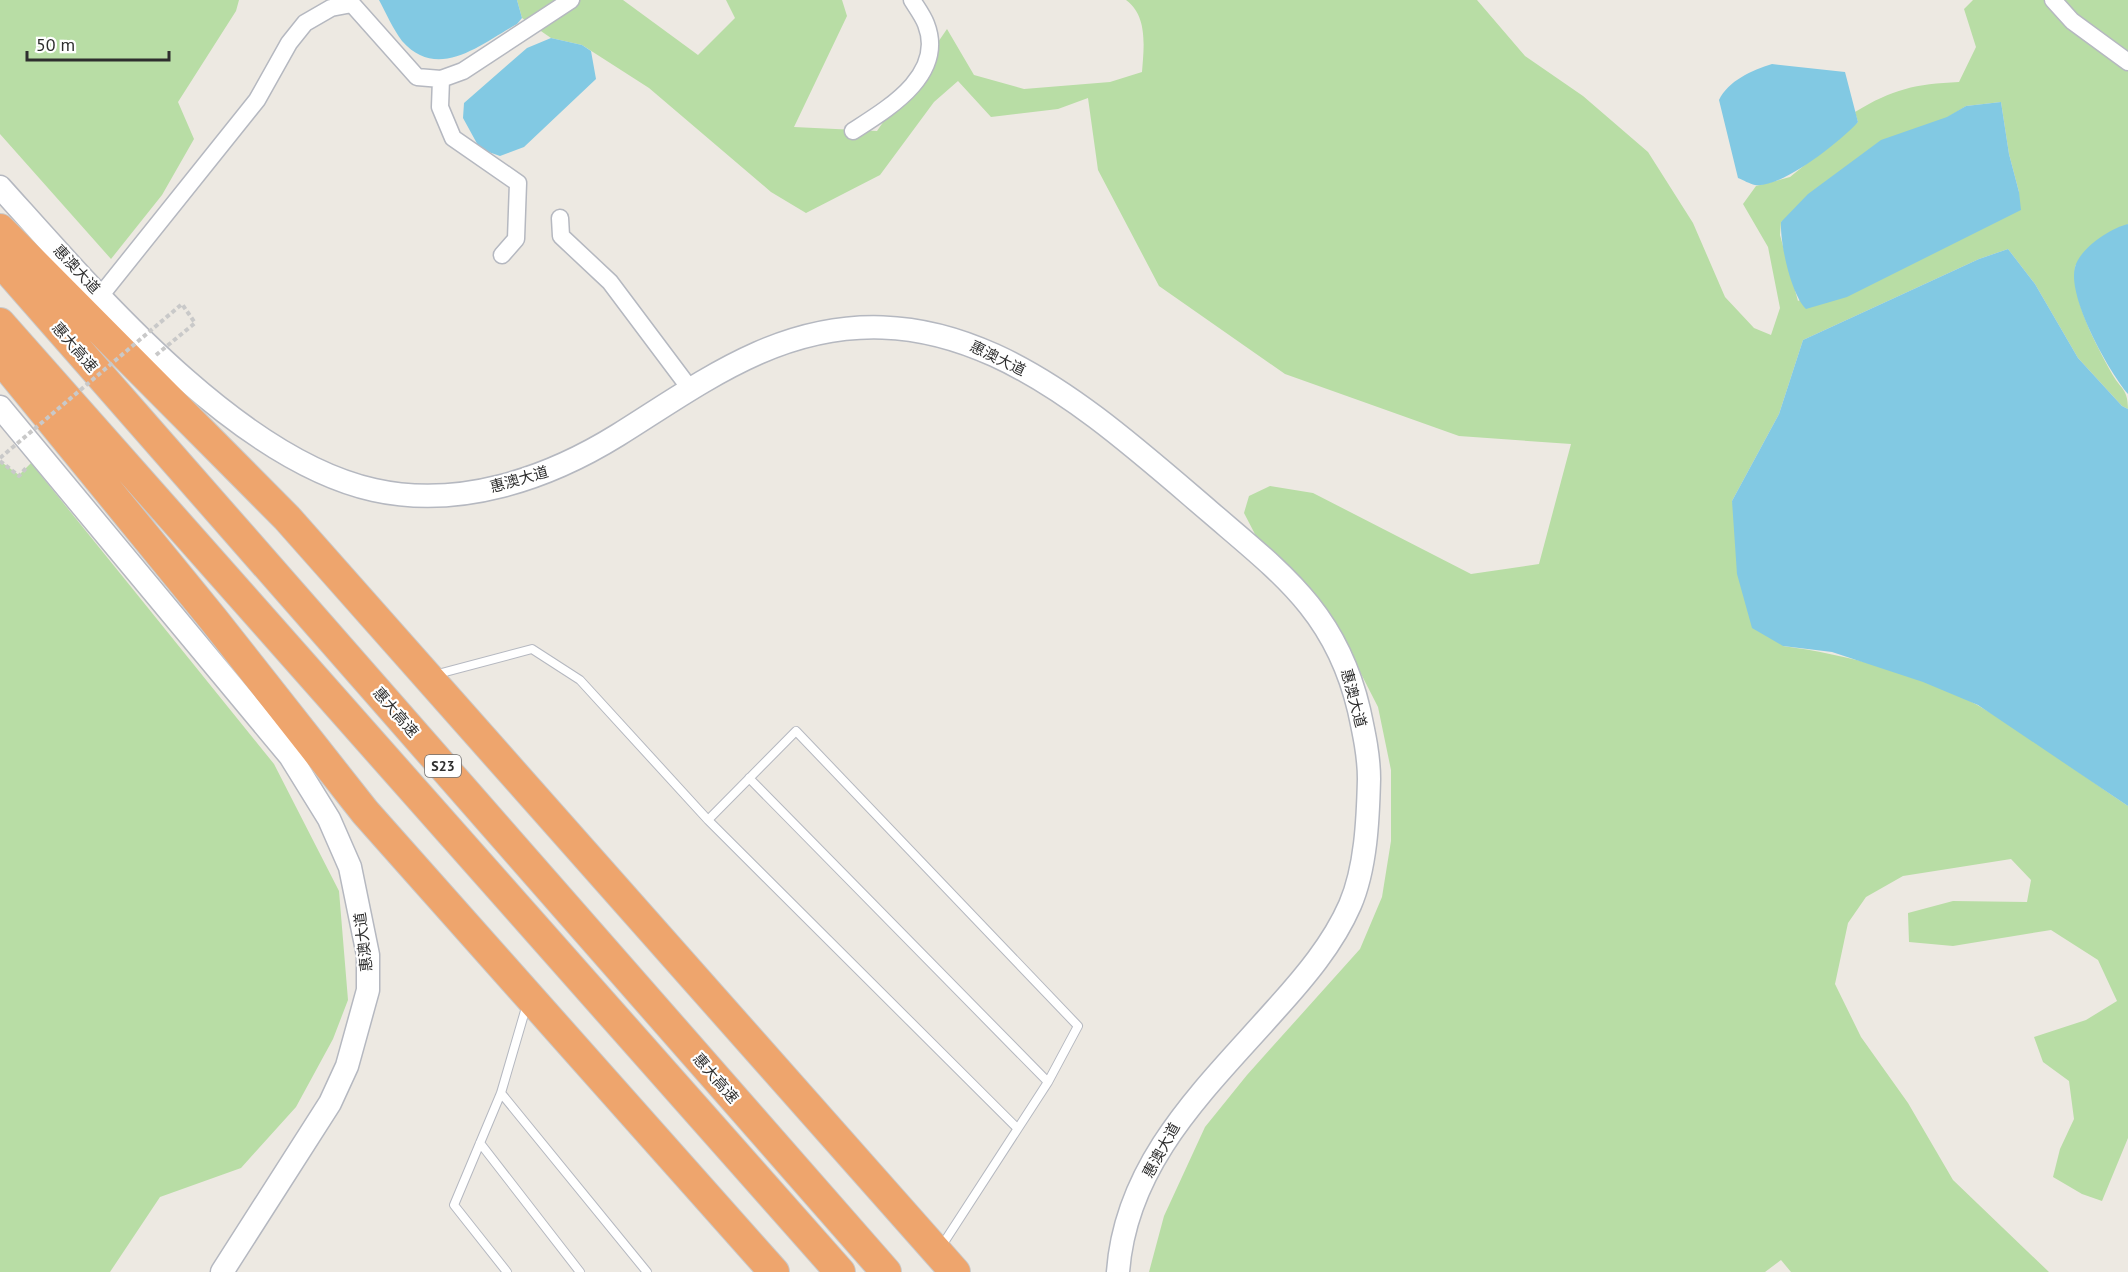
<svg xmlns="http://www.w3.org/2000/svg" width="2128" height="1272" font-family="'PT Sans','Noto Sans SC',sans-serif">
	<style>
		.green { fill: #b8dda5; fill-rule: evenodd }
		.water { fill: #82c9e3 }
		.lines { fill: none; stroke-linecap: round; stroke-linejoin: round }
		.lane-casing { stroke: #b5b8c0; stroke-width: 10 }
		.street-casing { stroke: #b5b8c0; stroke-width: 19 }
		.secondary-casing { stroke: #b5b8c0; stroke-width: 25 }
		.highway-casing { stroke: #c9c9c9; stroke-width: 32 }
		.path { stroke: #c9c9c9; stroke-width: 4; stroke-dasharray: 4.5 3; stroke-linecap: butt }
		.lane { stroke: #fff; stroke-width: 8 }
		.street { stroke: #fff; stroke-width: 16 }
		.secondary { stroke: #fff; stroke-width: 22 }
		.highway { stroke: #eea56d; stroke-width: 30 }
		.path-bridge { stroke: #c9c9c9; stroke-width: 4; stroke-dasharray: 4.5 3; stroke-linecap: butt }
		.labels { text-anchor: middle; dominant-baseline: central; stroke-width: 4.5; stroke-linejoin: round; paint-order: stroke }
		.shield { fill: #fff; stroke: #6d6d6d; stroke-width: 1.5 }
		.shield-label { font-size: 14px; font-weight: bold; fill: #2e2e2e }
		.street-label { font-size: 15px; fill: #2e2e2e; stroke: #fff }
	</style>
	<rect width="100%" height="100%" fill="#ede9e2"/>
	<path class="green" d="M0 0H239L236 11 178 102 194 139 162 195 111 259 0 134Z
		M517 0H623L698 55 735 18 726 0H842L847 16 794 127 877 131 947 29 974 75 1024 89 1110 82 1142 72C1144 47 1148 16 1126 0H1477L1525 56 1583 96 1648 152 1693 223 1725 297 1754 328 1771 335 1780 308 1768 247 1743 204 1756 186 1790 177 1858 122 1855 112C1893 89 1915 84 1959 82L1976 47 1964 9 1973 0H2128V224L2075 266C2073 303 2094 340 2111 372 2120 389 2128 388 2128 409L2122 406 2078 358 2035 284 2008 249 1979 259 1803 340 1779 414 1732 501 1783 646C1844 654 1926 675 1979 706 2030 736 2079 773 2128 806V1138L2102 1201 2082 1194 2053 1177 2060 1149 2074 1119 2069 1081 2043 1062 2034 1037 2086 1020 2117 1001 2098 960 2051 930 1953 946 1909 942 1908 913 1953 901 2027 902 2031 880 2011 859 1903 876 1866 897 1848 923 1835 984 1861 1037 1908 1103 1953 1180 2049 1272H1791L1781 1260 1765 1272H1149L1164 1216 1205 1127 1247 1075 1360 949 1382 897 1391 841V770L1378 707 1331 615 1257 538 1244 513 1249 496 1270 486 1313 493 1471 574 1539 564 1571 444 1459 436 1285 374 1159 286 1098 170 1088 98 1058 109 991 117 958 81 934 102 880 175 806 213 771 192 649 88 582 45 551 38 522 18ZM2001 102 2009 154 2019 192 1798 301 1780 235 1781 222 1966 106Z
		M0 461 19 475 31 463 274 764 339 891 348 1000 333 1039 296 1107 241 1168 160 1197 110 1272H0Z"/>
	<path class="water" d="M379 0H517L522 18 517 24C481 44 438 82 402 41 393 29 386 13 379 0Z
		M551 38 582 45 591 51 596 79 524 147 500 156 480 149 463 118 464 103 527 48Z
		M1772 64 1845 72 1858 122C1841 141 1781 189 1755 185 1750 184 1743 180 1738 178L1719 100C1728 81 1752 70 1772 64Z
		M2001 102 2009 154 2019 192 2021 210 1847 297 1806 309C1791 294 1780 244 1781 222L1808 194 1881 140 1947 117 1966 106Z
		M2128 224V394C2108 370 2067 297 2075 267 2080 248 2111 228 2128 224Z
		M2008 249 2035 284 2078 358 2122 406 2128 409V806L1978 705 1923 682 1832 652 1783 646 1752 628 1737 574 1732 501 1779 414 1803 340 1979 259Z"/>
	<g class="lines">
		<defs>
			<path id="lane" d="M434 675 532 649 580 680 708 820 796 731 1078 1026 1048 1082 941 1247
				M749 778 1048 1082
				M708 820 1017 1128
				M501 1093 647 1272
				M480 1143 580 1272
				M507 1272 454 1205 501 1093 527 1004"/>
			<path id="street" d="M2053 0 2072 21 2128 62
				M441 79 440 107 453 138 518 183 516 239 502 255
				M853 131C887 109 946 75 926 24 923 16 917 8 912 0
				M560 218 561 236 610 282 691 390
				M101 295 257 100 289 43 305 23 331 8 352 4 417 77 441 79 463 71 571 0"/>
			<path id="secondary" d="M0 187C93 290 235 459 374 490 459 509 547 479 618 435 663 407 708 375 758 353 942 272 1077 398 1209 511 1281 573 1336 612 1359 710 1364 733 1369 756 1369 779 1368 819 1366 868 1350 905 1333 944 1304 978 1276 1009 1207 1087 1126 1161 1118 1272
				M0 407 290 756 329 819 350 867 368 955V990L347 1066 330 1103 222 1272"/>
			<path id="highway" d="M0 229 287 518 955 1272
				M0 261 886 1272
				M0 323 840 1272
				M0 358 213 619 365 812 774 1272"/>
		</defs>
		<use href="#lane" class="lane-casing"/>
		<use href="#street" class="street-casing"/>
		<use href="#secondary" class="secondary-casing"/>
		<use href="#highway" class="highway-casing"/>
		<path class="path" d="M0 461 19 476 27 467"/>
		<use href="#lane" class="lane"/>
		<use href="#street" class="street"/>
		<use href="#secondary" class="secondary"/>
		<use href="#highway" class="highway"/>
		<path class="path-bridge" d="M0 458 182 304 195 323 156 355"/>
	</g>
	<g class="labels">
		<rect class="shield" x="425" y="755" width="36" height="22" rx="4.5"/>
		<g class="shield-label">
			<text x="443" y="766">S23</text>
		</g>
		<g class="street-label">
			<text transform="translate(77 269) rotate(47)">惠澳大道</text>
			<text transform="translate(75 347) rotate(49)">惠大高速</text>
			<text transform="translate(998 358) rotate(26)">惠澳大道</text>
			<text transform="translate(519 479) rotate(-16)">惠澳大道</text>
			<text transform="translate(1354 698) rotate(75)">惠澳大道</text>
			<text transform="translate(396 712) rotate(49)">惠大高速</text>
			<text transform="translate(363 942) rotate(-97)">惠澳大道</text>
			<text transform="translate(716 1078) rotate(49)">惠大高速</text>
			<text transform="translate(1161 1150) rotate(-61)">惠澳大道</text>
		</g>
	</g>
	<path d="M27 51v9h142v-9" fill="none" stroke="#2e2e2e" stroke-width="3"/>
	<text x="36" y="51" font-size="18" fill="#2e2e2e" stroke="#ffffff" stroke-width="4.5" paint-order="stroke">50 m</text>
</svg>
